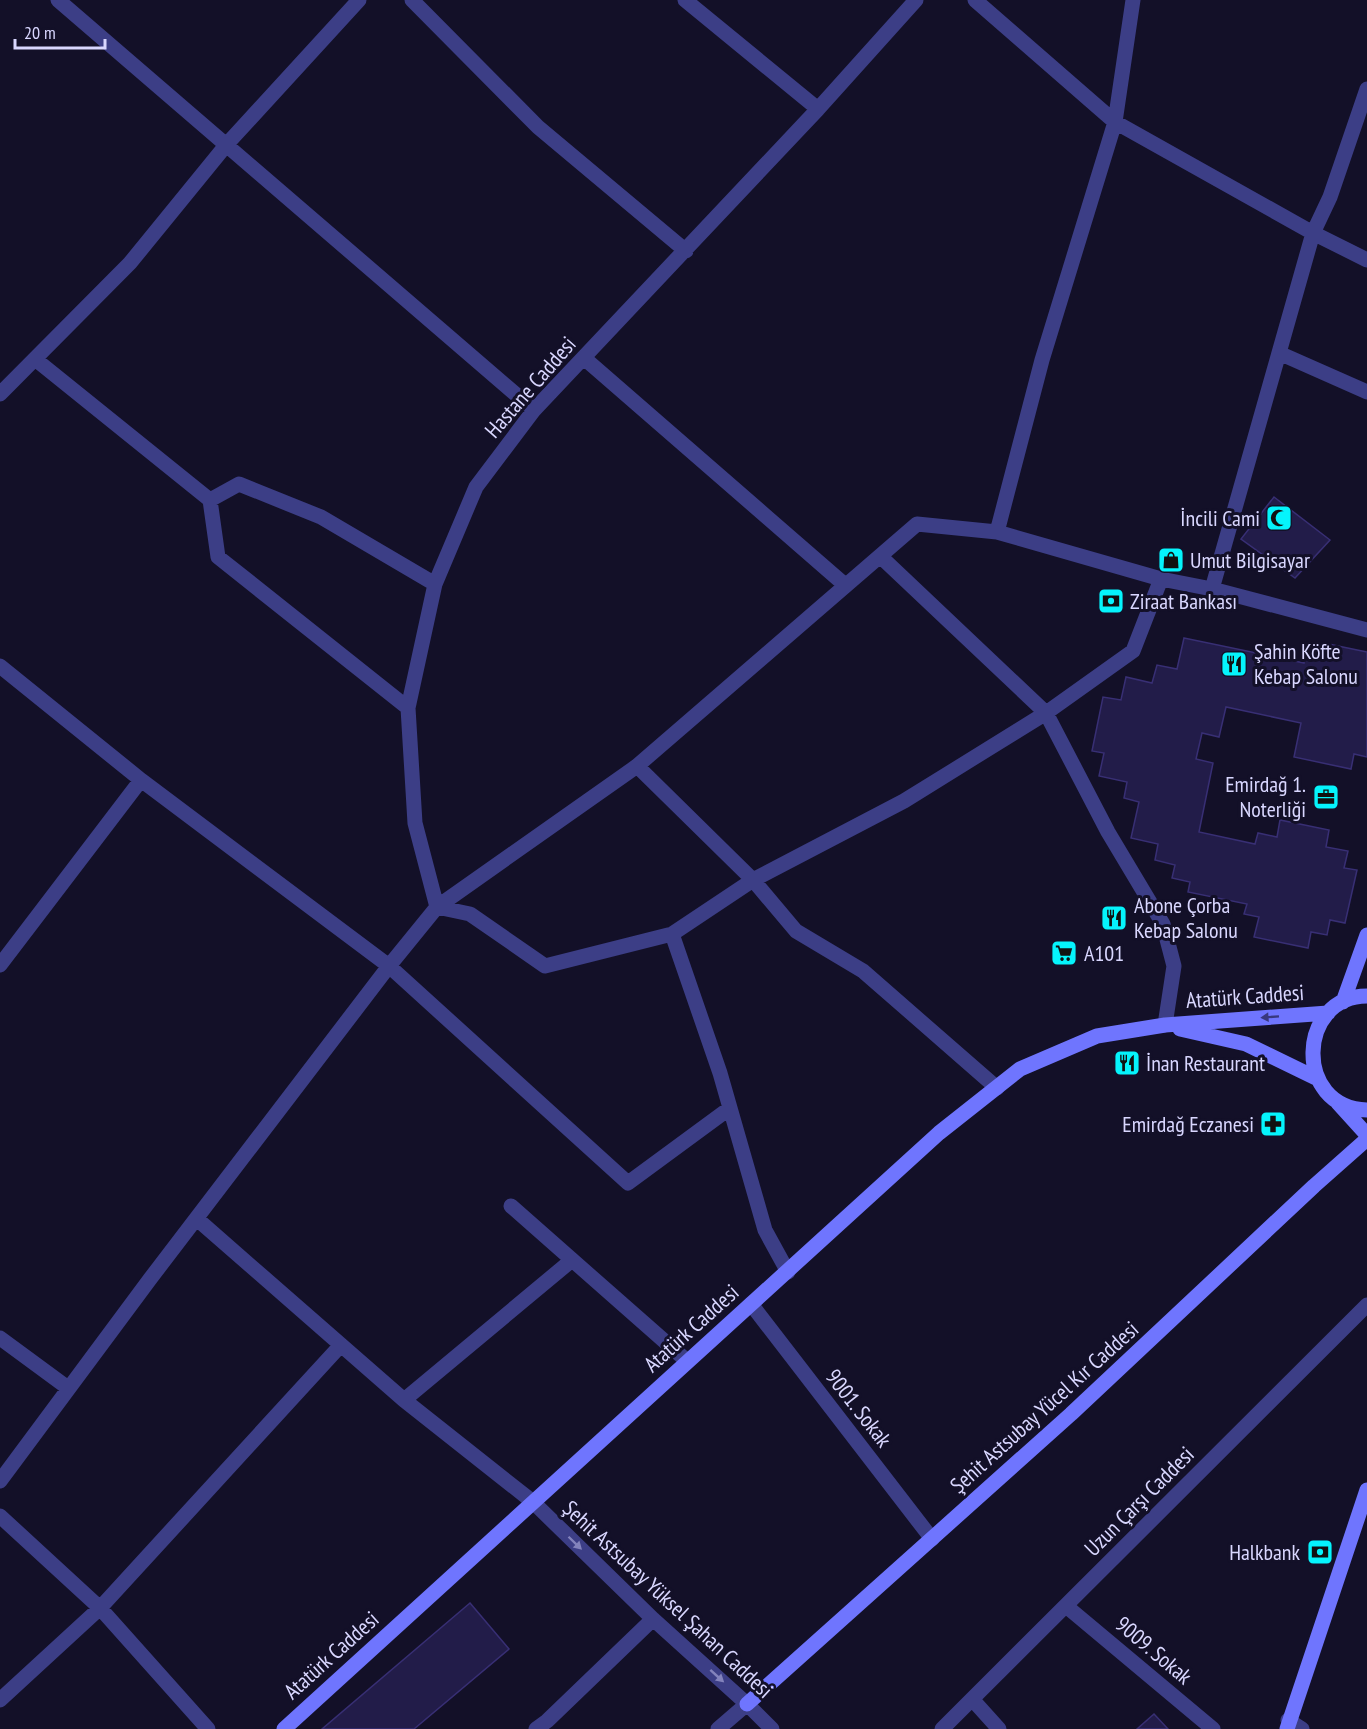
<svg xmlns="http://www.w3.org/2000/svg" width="1367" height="1729" font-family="'PT Sans Narrow',sans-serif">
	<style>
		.building { fill: #221c49; stroke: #382f74; stroke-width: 1.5 }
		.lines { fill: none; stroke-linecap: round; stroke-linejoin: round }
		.pedestrian { stroke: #3c3e86; stroke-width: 15 }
		.minor { stroke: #3c3e86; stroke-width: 15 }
		.secondary { stroke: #6f75fe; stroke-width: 15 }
		.oneway { fill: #38387e }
		.oneway2 { fill: #8383bc }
		.labels { text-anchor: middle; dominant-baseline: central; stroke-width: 6; stroke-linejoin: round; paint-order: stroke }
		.street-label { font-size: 22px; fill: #d9d7ff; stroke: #131028 }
		.poi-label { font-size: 22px; fill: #d9d7ff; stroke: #131028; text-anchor: start }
	</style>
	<rect width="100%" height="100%" fill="#131028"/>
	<path class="building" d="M1274 497 1330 540 1295 578 1241 539Z
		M1184 638 1304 663 1305 655 1325 659 1328 644 1367 652V757L1354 754 1351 769 1294 757 1301 723 1226 707 1219 737 1202 733 1196 759 1213 763 1199 832 1255 844 1258 833 1277 837 1280 820 1329 830 1326 847 1348 851 1344 868 1357 870 1345 923 1330 920 1327 935 1311 932 1308 948 1254 937 1259 917 1244 914 1247 904 1188 892 1190 882 1172 878 1175 865 1155 860 1158 844 1131 838 1139 802 1124 798 1127 782 1099 776 1104 753 1092 751 1103 697 1121 700 1126 677 1152 683 1157 665 1177 669Z
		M470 1603 509 1649 414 1729H322Z
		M1154 1714 1168 1729H1137Z"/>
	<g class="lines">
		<path class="pedestrian" d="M1066 1606 1213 1729
			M972 1699 999 1729
			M942 1729 1367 1305"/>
		<path class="minor" d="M58 0 534 410
			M412 0 538 127 686 251
			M685 0 818 109
			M975 0 1115 122 1313 233 1367 260
			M1279 353 1367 392
			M584 358 845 585
			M35 359 210 500 239 484 321 517 435 584
			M0 394 130 263 227 144 359 0
			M210 500 218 557 408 708
			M997 532 1042 360 1115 122 1133 0
			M880 556 1046 713 1108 832 1163 924 1174 966 1165 1025
			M1212 589 1313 233 1330 197 1367 89
			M0 666 141 780 389 966 628 1183 730 1108
			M637 766 753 880 904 801 1046 713 1133 651 1161 579
			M437 907 415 823 408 708 435 584 476 487 534 410 818 109 916 0
			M437 907 470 914 545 966 672 934
			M0 965 141 780
			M511 1206 687 1361
			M197 1219 404 1400 533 1502 653 1619 747 1704 772 1729
			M788 1272 765 1230 720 1073 672 934 753 880 796 931 863 971 997 1088
			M751 1304 932 1539
			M0 1338 68 1388
			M404 1400 572 1260
			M0 1481 150 1279 389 966 437 907 637 766 917 524 997 532 1161 579 1212 589 1367 630
			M0 1516 100 1608 208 1729
			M0 1700 100 1608 341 1345
			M1288 1720 1302 1729
			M536 1729 547 1721 653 1619
			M718 1729 747 1704"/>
		<path class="secondary" d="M1367 996C1297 996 1293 1108 1367 1110
			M1343 1002 1367 935
			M1180 1029 1246 1044 1318 1079
			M1338 1103 1367 1135
			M747 1704 1071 1414 1314 1186 1367 1139
			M284 1729 939 1133 1020 1069 1097 1036 1165 1025 1328 1013
			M1287 1729 1367 1490"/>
	</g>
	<defs><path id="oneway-solid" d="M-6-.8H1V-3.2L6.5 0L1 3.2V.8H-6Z" transform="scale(1.5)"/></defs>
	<use class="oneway" href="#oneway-solid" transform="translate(1270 1017) rotate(176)"/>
	<g class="oneway2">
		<use href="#oneway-solid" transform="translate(575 1543) rotate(44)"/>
		<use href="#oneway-solid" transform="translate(717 1676) rotate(42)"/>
	</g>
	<defs>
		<symbol id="mosque-square" viewBox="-11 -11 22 22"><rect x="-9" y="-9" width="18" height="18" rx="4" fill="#05f4fc" stroke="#131028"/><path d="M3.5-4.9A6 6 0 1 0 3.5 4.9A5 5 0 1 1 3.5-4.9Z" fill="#111"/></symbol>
		<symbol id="shop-square" viewBox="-11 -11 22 22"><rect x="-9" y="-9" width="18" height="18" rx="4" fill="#05f4fc" stroke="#131028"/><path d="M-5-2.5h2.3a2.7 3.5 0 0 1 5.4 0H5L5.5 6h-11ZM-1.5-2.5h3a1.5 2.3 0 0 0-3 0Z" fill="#111"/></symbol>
		<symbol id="bank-square" viewBox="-11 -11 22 22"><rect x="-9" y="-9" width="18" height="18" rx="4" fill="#05f4fc" stroke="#131028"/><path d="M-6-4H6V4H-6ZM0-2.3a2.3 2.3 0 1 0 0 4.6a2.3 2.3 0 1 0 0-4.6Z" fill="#111"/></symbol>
		<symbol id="restaurant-square" viewBox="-11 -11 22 22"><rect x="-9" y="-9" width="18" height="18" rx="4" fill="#05f4fc" stroke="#131028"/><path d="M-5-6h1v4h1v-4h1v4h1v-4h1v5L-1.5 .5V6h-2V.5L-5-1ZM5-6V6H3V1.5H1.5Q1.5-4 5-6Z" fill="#111"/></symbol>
		<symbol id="office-square" viewBox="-11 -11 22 22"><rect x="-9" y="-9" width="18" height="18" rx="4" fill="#05f4fc" stroke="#131028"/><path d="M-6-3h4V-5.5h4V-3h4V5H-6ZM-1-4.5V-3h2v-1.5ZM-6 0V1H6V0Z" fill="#111"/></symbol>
		<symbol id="supermarket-square" viewBox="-11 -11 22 22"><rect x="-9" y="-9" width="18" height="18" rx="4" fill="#05f4fc" stroke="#131028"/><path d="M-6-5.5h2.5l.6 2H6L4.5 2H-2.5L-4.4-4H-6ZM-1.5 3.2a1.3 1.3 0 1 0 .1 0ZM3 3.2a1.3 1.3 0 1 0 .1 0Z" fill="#111"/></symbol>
		<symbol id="pharmacy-square" viewBox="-11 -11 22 22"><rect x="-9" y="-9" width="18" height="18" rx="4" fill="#05f4fc" stroke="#131028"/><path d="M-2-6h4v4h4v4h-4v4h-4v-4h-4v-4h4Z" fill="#111"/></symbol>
	</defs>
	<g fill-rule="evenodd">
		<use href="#mosque-square" x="1264" y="503" width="30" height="30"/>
		<use href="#shop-square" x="1156" y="545" width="30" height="30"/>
		<use href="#bank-square" x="1096" y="586" width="30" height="30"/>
		<use href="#restaurant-square" x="1219" y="649" width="30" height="30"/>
		<use href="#office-square" x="1311" y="782" width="30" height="30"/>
		<use href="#restaurant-square" x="1099" y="903" width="30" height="30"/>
		<use href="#supermarket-square" x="1049" y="938" width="30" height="30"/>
		<use href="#restaurant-square" x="1112" y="1048" width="30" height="30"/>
		<use href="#pharmacy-square" x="1258" y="1109" width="30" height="30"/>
		<use href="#bank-square" x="1305" y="1537" width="30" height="30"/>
	</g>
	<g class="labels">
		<g class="street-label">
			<text transform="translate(530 387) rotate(-49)">Hastane Caddesi</text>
			<text transform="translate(1245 996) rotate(-4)">Atatürk Caddesi</text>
			<text transform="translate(691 1328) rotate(-42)">Atatürk Caddesi</text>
			<text transform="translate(1044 1407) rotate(-42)">Şehit Astsubay Yücel Kır Caddesi</text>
			<text transform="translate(859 1408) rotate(52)">9001. Sokak</text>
			<text transform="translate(1139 1501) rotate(-45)">Uzun Çarşı Caddesi</text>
			<text transform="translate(668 1599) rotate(43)">Şehit Astsubay Yüksel Şahan Caddesi</text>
			<text transform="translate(1154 1650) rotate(40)">9009. Sokak</text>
			<text transform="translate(331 1655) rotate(-42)">Atatürk Caddesi</text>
		</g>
		<g class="poi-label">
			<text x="1260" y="518" text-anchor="end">İncili Cami</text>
			<text x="1190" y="560">Umut Bilgisayar</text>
			<text x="1130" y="601">Ziraat Bankası</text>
			<text x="1254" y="651">Şahin Köfte<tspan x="1254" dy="25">Kebap Salonu</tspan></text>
			<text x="1306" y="784" text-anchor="end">Emirdağ 1.<tspan x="1306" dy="25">Noterliği</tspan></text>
			<text x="1134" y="905">Abone Çorba<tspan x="1134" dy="25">Kebap Salonu</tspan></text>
			<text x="1084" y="953">A101</text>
			<text x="1146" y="1063">İnan Restaurant</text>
			<text x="1254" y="1124" text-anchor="end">Emirdağ Eczanesi</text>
			<text x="1300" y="1552" text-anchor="end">Halkbank</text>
		</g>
	</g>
	<path d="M15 39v9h90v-9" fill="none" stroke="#d9d7ff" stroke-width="3"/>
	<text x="24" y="39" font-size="18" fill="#d9d7ff" stroke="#131028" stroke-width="4.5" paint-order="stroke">20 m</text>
</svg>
